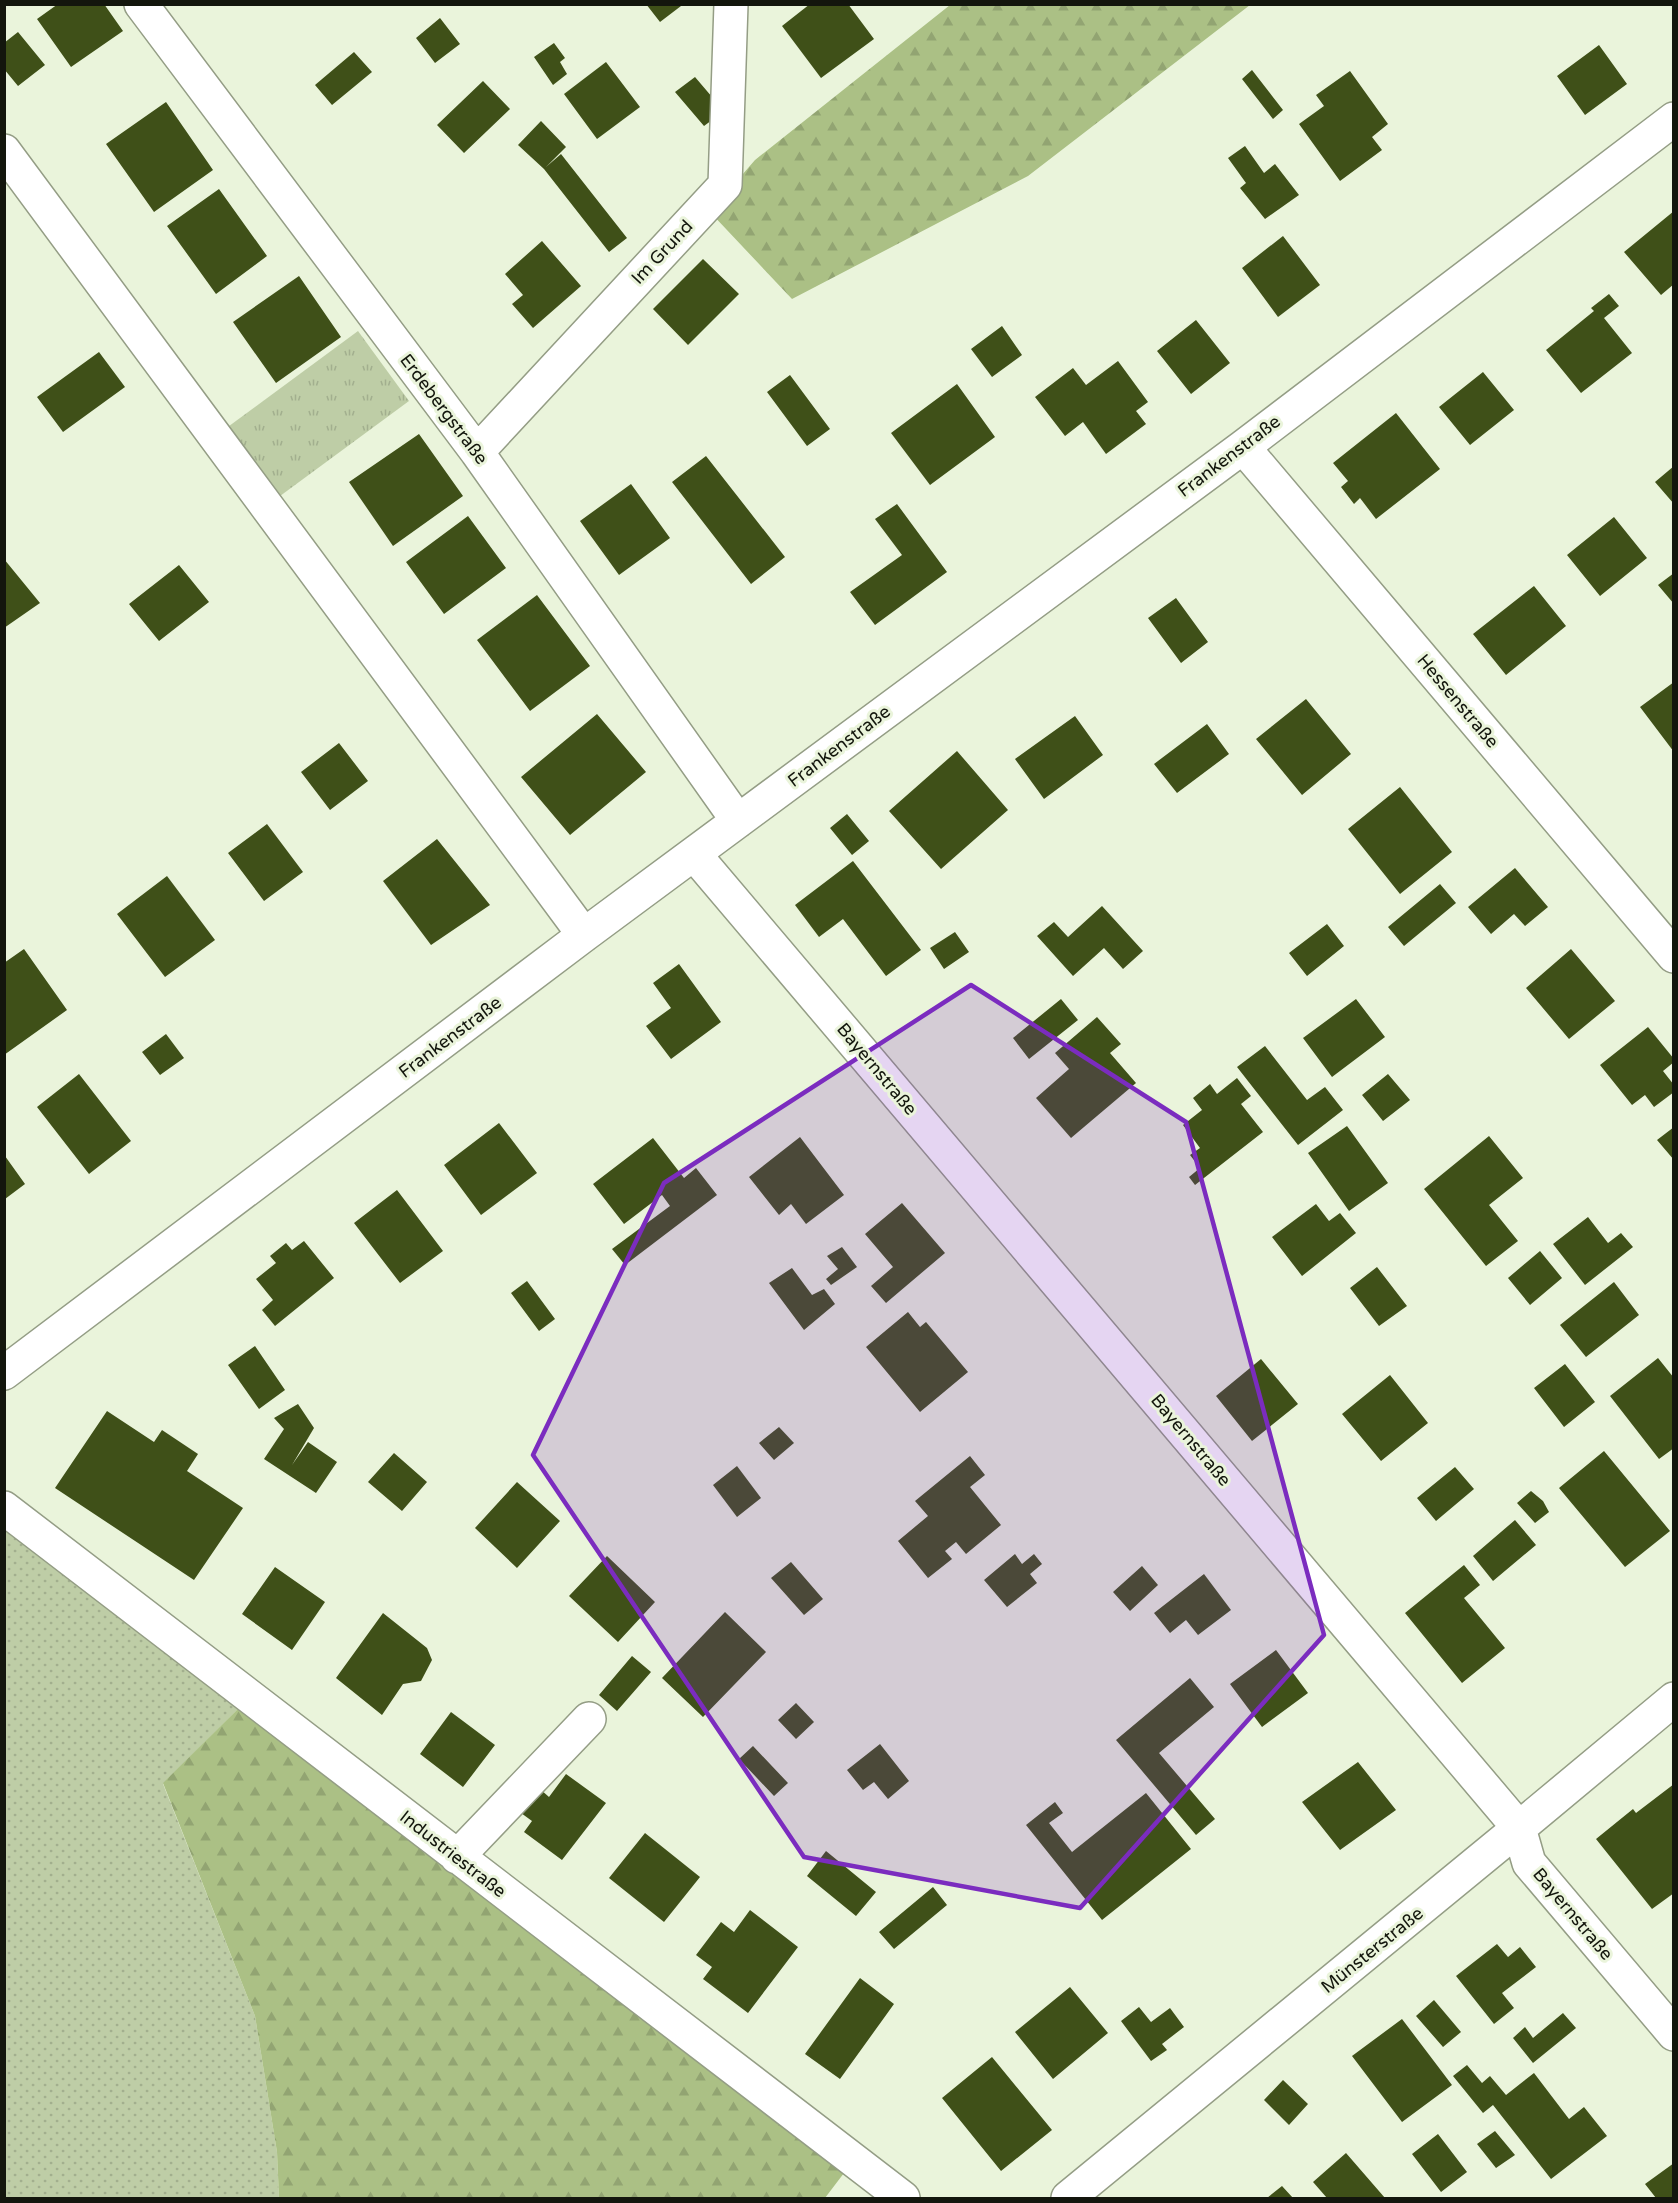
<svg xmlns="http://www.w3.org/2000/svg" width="1678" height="2203" font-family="'Varela Round',sans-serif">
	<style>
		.grass { fill: url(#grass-dots) }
		.forest { fill: url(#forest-firs) }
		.park { fill: url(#park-tufts) }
		.building { fill: #3f5018 }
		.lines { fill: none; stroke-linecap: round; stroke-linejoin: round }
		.minor-casing { stroke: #949d85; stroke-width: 36 }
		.minor { stroke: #fff; stroke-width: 33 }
		.marked { fill: #7b2cbf; fill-opacity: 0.2; stroke: #7b2cbf; stroke-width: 4.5; stroke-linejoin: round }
		.labels { text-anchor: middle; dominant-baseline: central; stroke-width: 6; stroke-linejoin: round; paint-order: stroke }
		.street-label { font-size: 18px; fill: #13160d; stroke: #eaf4db }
	</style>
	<defs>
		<pattern id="grass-dots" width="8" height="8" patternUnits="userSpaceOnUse" patternTransform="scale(1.5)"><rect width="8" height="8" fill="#becda6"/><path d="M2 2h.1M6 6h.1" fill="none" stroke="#a2af8e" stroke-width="1.8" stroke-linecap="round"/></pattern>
		<pattern id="forest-firs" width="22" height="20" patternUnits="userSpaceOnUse" patternTransform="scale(1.5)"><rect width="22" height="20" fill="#abc085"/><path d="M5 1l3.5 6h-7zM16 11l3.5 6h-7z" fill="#92a472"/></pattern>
		<pattern id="park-tufts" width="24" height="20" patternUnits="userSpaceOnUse" patternTransform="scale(1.5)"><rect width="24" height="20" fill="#becda6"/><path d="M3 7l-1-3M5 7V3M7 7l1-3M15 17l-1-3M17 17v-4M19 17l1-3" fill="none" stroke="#a2af8e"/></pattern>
	</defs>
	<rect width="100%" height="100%" fill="#eaf4db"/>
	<path class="grass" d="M4 1517 242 1705 163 1784 255 2016 277 2152 279 2198H5Z"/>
	<path class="forest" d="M950 5H1250L1028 176 792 299 710 212 755 160Z
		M242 1705 844 2173 825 2198H279L277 2152 255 2016 163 1783Z"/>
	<path class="park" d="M358 331 409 401 276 499 225 429Z"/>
	<path class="building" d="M58 4H104L123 31 71 67 37 19Z
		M646 4H680L681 6 660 22Z
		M810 4H848L874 39 821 78 782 26Z
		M440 18 460 44 435 63 416 38Z
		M18 32 45 65 18 86 4 69V43Z
		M554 43 565 58 560 62 567 74 553 85 534 57Z
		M1599 45 1627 84 1585 115 1557 76Z
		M354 52 372 72 332 105 315 85Z
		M606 62 640 107 597 139 564 94Z
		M1252 70 1283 110 1273 119 1242 79Z
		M1350 71 1388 124 1372 137 1382 150 1340 181 1299 124 1324 106 1316 95Z
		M695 77 724 111 704 126 675 92Z
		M483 81 510 109 464 153 437 125Z
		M166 102 213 170 154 212 106 144Z
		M541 121 566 147 546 167 561 154 627 238 609 252 544 169 518 145Z
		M1245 146 1264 173 1275 164 1299 195 1265 219 1240 188 1246 183 1228 158Z
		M219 189 267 256 216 294 167 226Z
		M1674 211V284L1661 295 1624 252Z
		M1283 236 1320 285 1278 317 1242 268Z
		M542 241 581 286 533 328 512 304 523 295 505 274Z
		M703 259 739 294 688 345 653 309Z
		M299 276 341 337 276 383 233 322Z
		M1609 294 1619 306 1604 318 1632 353 1581 393 1546 350 1594 311 1591 308Z
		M1196 320 1230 363 1191 394 1157 351Z
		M1002 326 1022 355 992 377 971 349Z
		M99 352 125 387 63 432 37 397Z
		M1118 361 1148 402 1136 411 1146 424 1106 454 1083 422 1065 436 1035 397 1073 368 1086 385Z
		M1483 372 1514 410 1470 445 1439 407Z
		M790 375 830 429 807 446 767 392Z
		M957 384 995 437 930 485 891 433Z
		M1396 413 1440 469 1376 519 1360 498 1354 504 1341 487 1348 481 1333 463Z
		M419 434 463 496 393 546 349 482Z
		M706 456 785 557 751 584 672 482Z
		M1674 466V504L1655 482Z
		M631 484 670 538 619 575 580 521Z
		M897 504 947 572 875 625 850 592 902 555 875 519Z
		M468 516 506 568 444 614 406 562Z
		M1614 517 1647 558 1600 596 1567 555Z
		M4 559 40 603 4 628Z
		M179 565 209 602 159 641 129 604Z
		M1674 573V604L1658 585Z
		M1534 586 1566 626 1506 675 1473 634Z
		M537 595 590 666 530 711 477 640Z
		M1176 598 1208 642 1181 663 1148 618Z
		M1674 682V752L1640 707Z
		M1306 699 1351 754 1302 795 1256 739Z
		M597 714 646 772 570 835 521 777Z
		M1075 716 1103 755 1044 799 1015 759Z
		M1207 724 1229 754 1177 793 1154 764Z
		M339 743 368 781 330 810 301 772Z
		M957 751 1008 810 941 869 889 811Z
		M1400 787 1452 852 1400 894 1348 829Z
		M847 814 869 841 852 855 830 828Z
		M267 824 303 872 264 901 228 853Z
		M437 839 490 905 431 945 383 881Z
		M853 861 921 950 886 976 843 919 819 937 795 905Z
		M1515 868 1548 907 1525 926 1514 914 1491 934 1468 907Z
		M167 876 215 940 165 977 117 914Z
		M1440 884 1456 903 1404 946 1388 927Z
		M1102 906 1143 951 1123 969 1104 948 1073 976 1037 936 1054 922 1068 937Z
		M1327 924 1344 946 1307 976 1289 953Z
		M955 932 969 952 944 969 930 948Z
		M24 949 67 1010 4 1055V963Z
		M1571 949 1615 1001 1569 1039 1526 988Z
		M679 964 721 1022 671 1059 646 1026 671 1008 653 983Z
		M1061 999 1078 1020 1029 1059 1013 1038Z
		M1356 999 1385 1037 1332 1077 1303 1038Z
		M1097 1017 1121 1044 1110 1053 1136 1083 1071 1138 1036 1098 1069 1069 1055 1053Z
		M1648 1027 1674 1059V1062L1663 1071 1674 1085V1092L1654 1107 1645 1095 1632 1105 1600 1065Z
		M166 1034 184 1058 160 1075 142 1052Z
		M1265 1046 1307 1100 1325 1087 1343 1110 1298 1145 1237 1067Z
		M79 1074 131 1141 89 1174 37 1107Z
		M1388 1074 1410 1100 1383 1121 1362 1095Z
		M1237 1078 1251 1096 1241 1104 1263 1132 1195 1185 1189 1177 1200 1168 1190 1155 1200 1148 1183 1125 1202 1110 1193 1098 1210 1084 1217 1094Z
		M499 1123 537 1173 481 1215 444 1165Z
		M1347 1126 1388 1183 1349 1211 1308 1153Z
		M1674 1127V1160L1657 1140Z
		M1489 1136 1523 1178 1489 1205 1518 1241 1486 1266 1424 1189Z
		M800 1137 844 1195 806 1224 791 1204 779 1215 749 1177Z
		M653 1138 684 1178 696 1168 717 1195 625 1265 612 1249 670 1206 662 1195 624 1224 593 1184Z
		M5 1156 25 1184 5 1199Z
		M397 1190 443 1251 400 1283 354 1223Z
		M902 1203 945 1253 886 1303 871 1286 893 1267 865 1234Z
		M1316 1204 1329 1221 1340 1213 1356 1233 1302 1276 1272 1237Z
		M1588 1217 1608 1243 1621 1233 1633 1247 1585 1285 1553 1244Z
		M304 1241 334 1278 275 1326 262 1310 273 1300 256 1279 276 1263 270 1256 286 1243 292 1250Z
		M842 1247 857 1267 831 1285 826 1279 838 1269 827 1256Z
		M1540 1251 1562 1278 1530 1305 1508 1278Z
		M1377 1267 1407 1306 1379 1326 1350 1288Z
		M792 1268 812 1295 824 1289 835 1304 804 1330 769 1283Z
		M527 1281 555 1319 539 1331 511 1293Z
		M1614 1282 1639 1315 1586 1357 1560 1325Z
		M908 1312 920 1327 926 1322 968 1372 920 1412 866 1347Z
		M255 1346 285 1390 259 1409 228 1365Z
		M1658 1358 1674 1378V1448L1659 1459 1610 1396Z
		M1261 1359 1298 1404 1252 1441 1216 1396Z
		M1565 1364 1595 1402 1564 1427 1534 1388Z
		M1390 1375 1428 1423 1381 1461 1342 1414Z
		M298 1404 314 1428 292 1465 308 1442 337 1462 316 1493 264 1459 284 1429 274 1418Z
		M107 1411 154 1442 162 1430 198 1454 187 1471 243 1508 194 1580 55 1488Z
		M779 1427 794 1443 774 1460 759 1443Z
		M1604 1451 1670 1531 1625 1567 1559 1488Z
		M394 1453 427 1482 402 1511 368 1482Z
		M970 1456 985 1475 970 1487 1001 1525 966 1554 956 1542 945 1551 952 1559 928 1578 898 1541 928 1516 915 1501Z
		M737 1466 761 1498 737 1517 713 1485Z
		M1455 1467 1474 1489 1436 1521 1417 1498Z
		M517 1482 560 1521 517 1568 475 1528Z
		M1531 1491 1543 1501 1549 1512 1535 1523 1517 1503Z
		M1515 1520 1536 1545 1493 1581 1473 1556Z
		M1015 1554 1022 1564 1034 1554 1042 1564 1030 1574 1037 1583 1007 1607 984 1580Z
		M607 1556 655 1602 618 1642 569 1596Z
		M791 1562 823 1599 804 1615 771 1578Z
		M1464 1565 1480 1585 1464 1598 1505 1648 1462 1683 1405 1613Z
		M1142 1566 1158 1585 1130 1611 1113 1592Z
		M275 1567 325 1602 292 1650 242 1614Z
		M1204 1574 1231 1610 1198 1635 1186 1620 1170 1633 1154 1613Z
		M725 1612 766 1652 703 1717 662 1678Z
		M383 1613 427 1648 432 1660 421 1681 403 1684 382 1715 336 1678Z
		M1276 1650 1308 1693 1262 1727 1230 1684Z
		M632 1656 651 1672 617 1711 599 1695Z
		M1190 1678 1214 1707 1159 1753 1215 1819 1196 1835 1116 1740Z
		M796 1703 814 1722 796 1739 778 1720Z
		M451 1712 495 1745 463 1787 420 1754Z
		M880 1744 909 1781 888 1799 874 1782 863 1790 847 1770Z
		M753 1746 788 1783 774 1796 739 1759Z
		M1358 1762 1396 1810 1340 1850 1302 1802Z
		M566 1774 606 1803 562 1860 524 1832 532 1821 521 1813 540 1789 549 1797Z
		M1674 1784V1893L1652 1909 1596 1839 1633 1809 1636 1813Z
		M1146 1793 1191 1849 1102 1920 1026 1825 1055 1802 1063 1813 1049 1823 1072 1852Z
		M645 1833 700 1877 664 1922 609 1878Z
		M826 1851 876 1892 856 1916 807 1876Z
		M933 1887 947 1905 894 1949 879 1932Z
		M750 1910 798 1947 748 2013 703 1979 712 1967 696 1955 721 1922 734 1932Z
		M1497 1944 1508 1957 1520 1947 1536 1967 1502 1993 1514 2008 1494 2024 1456 1976Z
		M860 1978 894 2004 840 2079 805 2054Z
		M1070 1987 1108 2033 1053 2079 1015 2032Z
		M1434 2000 1461 2032 1443 2047 1416 2016Z
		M1139 2007 1151 2022 1170 2008 1184 2027 1162 2044 1167 2050 1151 2061 1121 2021Z
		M1563 2013 1576 2028 1533 2063 1513 2038 1525 2027 1533 2038Z
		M1402 2019 1452 2085 1402 2122 1352 2056Z
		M992 2057 1052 2130 1001 2171 942 2098Z
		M1467 2065 1482 2083 1490 2076 1506 2095 1534 2073 1569 2119 1584 2107 1607 2136 1551 2179 1493 2105 1483 2113 1453 2076Z
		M1283 2080 1308 2104 1289 2125 1264 2100Z
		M1495 2131 1515 2155 1496 2168 1477 2144Z
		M1438 2134 1467 2172 1441 2192 1412 2154Z
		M1346 2153 1385 2198H1327L1313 2182Z
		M1674 2163V2198H1656L1645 2184Z
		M1282 2186 1293 2198H1267Z"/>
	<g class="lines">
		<defs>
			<path id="minor" d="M141 4 477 452 738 821
				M4 151 584 935
				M1243 447 1674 956
				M477 452 725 185 731 4
				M694 854 1519 1828 1529 1863 1674 2034
				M4 1373 584 935 1243 447 1674 119
				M4 1508 903 2198
				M457 1857 589 1719
				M1068 2198 1519 1828 1674 1699"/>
		</defs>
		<use href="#minor" class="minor-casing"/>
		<use href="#minor" class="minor"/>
	</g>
	<path class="marked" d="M971 985 1186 1122 1324 1635 1080 1908 804 1857 533 1455 664 1183Z"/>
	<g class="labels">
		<g class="street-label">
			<text transform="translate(662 252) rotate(-47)">Im Grund</text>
			<text transform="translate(444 409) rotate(53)">Erdebergstraße</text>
			<text transform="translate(1229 456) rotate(-37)">Frankenstraße</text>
			<text transform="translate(1458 701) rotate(50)">Hessenstraße</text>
			<text transform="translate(839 746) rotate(-37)">Frankenstraße</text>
			<text transform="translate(450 1037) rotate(-37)">Frankenstraße</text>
			<text transform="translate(877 1069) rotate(50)">Bayernstraße</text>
			<text transform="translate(1191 1440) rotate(50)">Bayernstraße</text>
			<text transform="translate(453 1854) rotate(38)">Industriestraße</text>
			<text transform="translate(1573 1914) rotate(50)">Bayernstraße</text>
			<text transform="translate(1372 1950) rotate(-39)">Münsterstraße</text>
		</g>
	</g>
	<rect width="1678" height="2203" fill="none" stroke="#13160d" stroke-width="12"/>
</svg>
